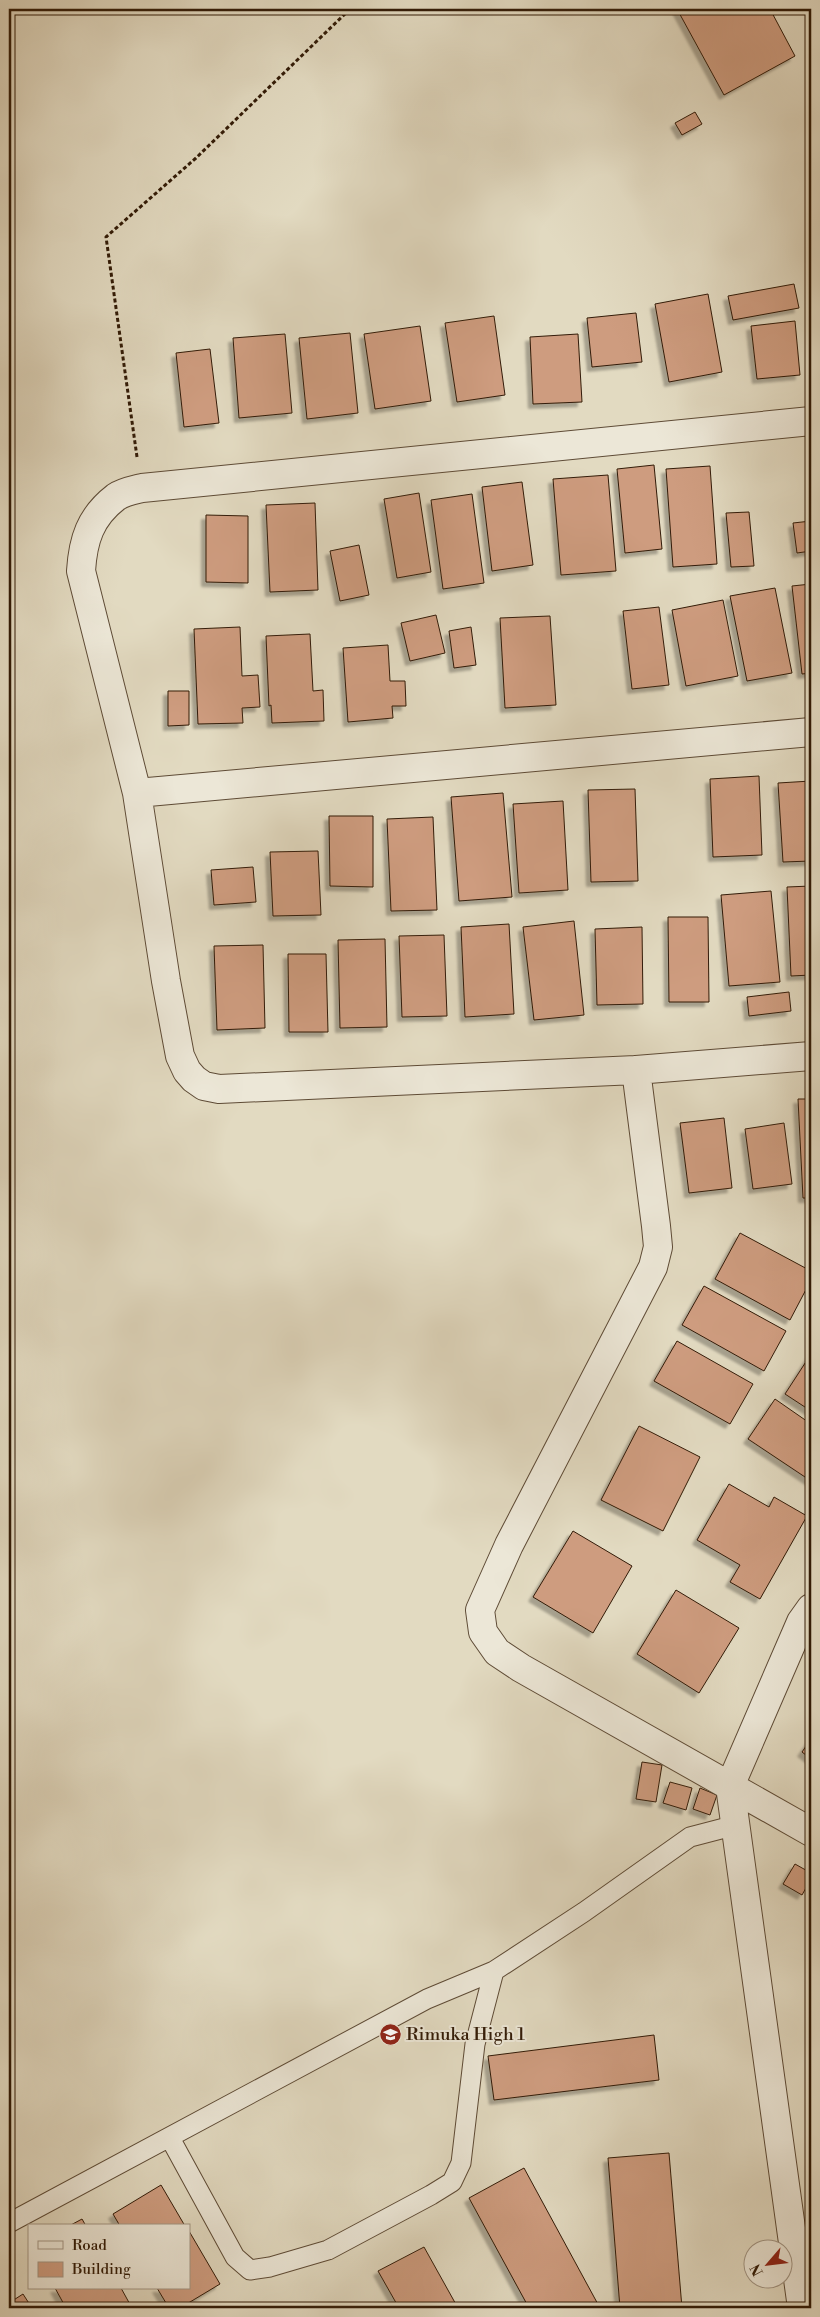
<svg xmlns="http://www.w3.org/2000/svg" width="820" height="2317" font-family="'Libre Bodoni',serif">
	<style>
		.building { fill: #ce9c7f; stroke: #321b07; filter: url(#shadow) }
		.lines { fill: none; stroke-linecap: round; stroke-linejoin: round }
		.lane-casing { stroke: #5e4b36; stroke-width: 21 }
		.street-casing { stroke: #5e4b36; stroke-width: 30 }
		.path { stroke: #321b07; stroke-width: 3; stroke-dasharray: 4 2.5; stroke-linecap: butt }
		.lane { stroke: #ece7d7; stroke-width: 19 }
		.street { stroke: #ece7d7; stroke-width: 28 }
		.labels { text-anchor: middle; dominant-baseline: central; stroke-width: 4; stroke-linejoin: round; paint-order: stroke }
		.poi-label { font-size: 18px; fill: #321b07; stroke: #ece7d7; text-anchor: start }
	</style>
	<defs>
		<filter id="shadow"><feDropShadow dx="-4.5" dy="4.5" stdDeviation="1" flood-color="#0004"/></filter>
	</defs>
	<rect width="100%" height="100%" fill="#e2dac1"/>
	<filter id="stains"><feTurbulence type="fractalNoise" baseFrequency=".004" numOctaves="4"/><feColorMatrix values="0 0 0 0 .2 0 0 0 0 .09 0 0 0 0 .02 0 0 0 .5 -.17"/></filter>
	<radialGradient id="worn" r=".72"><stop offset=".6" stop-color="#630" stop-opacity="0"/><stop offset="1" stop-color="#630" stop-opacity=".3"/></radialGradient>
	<path class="building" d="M677 9H770L795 56 724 95Z
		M695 112 702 124 682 135 675 123Z
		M794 284 799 308 733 320 728 296Z
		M708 294 722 372 669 382 655 304Z
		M636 313 642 362 592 367 587 318Z
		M494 316 505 395 457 402 445 323Z
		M795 321 800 375 757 379 751 326Z
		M420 326 431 401 375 409 364 334Z
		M350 333 358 413 307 419 299 338Z
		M285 334 292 413 239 418 233 338Z
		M578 334 582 402 533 404 530 337Z
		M210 349 219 423 184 427 176 353Z
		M654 465 662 549 625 553 617 469Z
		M710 466 717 564 673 567 666 469Z
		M608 475 616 571 561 575 553 479Z
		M522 482 533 565 492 571 482 487Z
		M419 493 431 572 397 578 384 499Z
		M472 494 484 583 443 589 431 500Z
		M315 503 318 590 270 592 266 505Z
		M749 512 754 566 731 567 726 513Z
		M206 515 248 516V583L206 582Z
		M811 521V551L797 553 793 523Z
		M359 545 369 595 340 601 330 551Z
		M811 584V673L802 674 792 586Z
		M775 588 792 673 747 681 730 596Z
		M723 600 738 676 686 686 672 610Z
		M659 607 669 685 632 689 623 611Z
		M436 615 445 653 410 661 401 623Z
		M550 616 556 705 505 708 500 618Z
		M240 627 242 676 258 675 260 707 242 708 243 723 198 724 194 629Z
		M471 627 476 665 454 668 449 631Z
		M310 634 313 691 323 690 324 721 272 723 271 705 269 706 266 636Z
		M388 645 390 681H405L406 706H392L393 718 348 722 343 648Z
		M168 691H189V725L168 726Z
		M759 776 762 855 713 857 710 779Z
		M811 781V861L783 862 778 783Z
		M635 789 638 881 591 882 588 790Z
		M503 793 512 897 459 901 451 797Z
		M563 801 568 890 519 893 513 804Z
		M329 816H373V887L330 886Z
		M433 817 437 910 391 911 387 819Z
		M318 851 321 915 273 916 270 852Z
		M253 867 256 902 214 905 211 870Z
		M811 886V975L791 976 787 887Z
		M771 891 780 982 729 986 721 895Z
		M668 917H708L709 1002H669Z
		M574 921 584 1015 534 1020 523 927Z
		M509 924 514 1014 465 1017 461 927Z
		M642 927 643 1004 597 1005 595 929Z
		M444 935 447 1016 402 1017 399 936Z
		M385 939 387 1027 340 1028 338 940Z
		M263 945 265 1028 217 1030 214 946Z
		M288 954H326L328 1032H289Z
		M789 992 791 1011 749 1016 747 997Z
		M798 1099H811V1198H803Z
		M724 1118 732 1188 689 1193 680 1123Z
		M784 1123 792 1184 753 1189 745 1129Z
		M740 1233 811 1271V1280L790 1320 715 1279Z
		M704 1286 786 1331 764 1371 682 1325Z
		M677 1341 753 1384 730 1424 654 1381Z
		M811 1354V1411L785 1394Z
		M775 1399 811 1424V1481L748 1439Z
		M639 1426 700 1457 663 1531 601 1500Z
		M729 1484 769 1507 774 1497 807 1516 760 1599 730 1582 740 1565 697 1540Z
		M573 1531 632 1566 593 1633 533 1597Z
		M676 1590 739 1628 699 1693 637 1654Z
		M811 1739V1759L802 1752Z
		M642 1762 662 1765 656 1802 636 1799Z
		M670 1782 692 1788 686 1810 663 1803Z
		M700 1788 717 1795 710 1815 693 1809Z
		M795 1864 811 1873V1879L802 1895 783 1884Z
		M654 2035 659 2080 494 2100 488 2056Z
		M669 2153 682 2308H620L608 2158Z
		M524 2168 600 2308H529L469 2198Z
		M161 2185 185 2226H120L113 2214Z
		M82 2219 86 2226H69Z
		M189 2231 220 2284 180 2308H169L157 2288H189Z
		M424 2247 458 2308H399L378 2271Z
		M55 2288H121L132 2308H66Z
		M23 2294 32 2308H9V2303Z"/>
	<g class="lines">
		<defs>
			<path id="lane" d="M170 2138 235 2257 250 2270 270 2267 328 2250 431 2195 452 2182 461 2163 475 2044 494 1971
				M9 2223 427 1999 494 1971 584 1912 690 1837 736 1825"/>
			<path id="street" d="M811 421 142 488C134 490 123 492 116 497 90 517 83 540 81 571L137 793 166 981 180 1056 187 1071 194 1079 204 1086 219 1089 636 1070 811 1056
				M137 793 811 732
				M636 1070 656 1226 658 1247 653 1267 509 1545 480 1610 483 1632 497 1652 521 1668 811 1832
				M802 2308 730 1786 801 1622 811 1608"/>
		</defs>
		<use href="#lane" class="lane-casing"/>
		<use href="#street" class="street-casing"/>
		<path class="path" d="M137 457 106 237 196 158 350 9"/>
		<use href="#lane" class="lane"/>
		<use href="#street" class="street"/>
	</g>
	<defs>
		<symbol id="school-disc" viewBox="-11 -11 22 22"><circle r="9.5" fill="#8f2418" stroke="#ece7d7"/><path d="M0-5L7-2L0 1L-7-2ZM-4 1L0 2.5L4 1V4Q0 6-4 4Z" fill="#fff"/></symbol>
	</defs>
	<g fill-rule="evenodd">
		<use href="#school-disc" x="378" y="2022" width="25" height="25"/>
	</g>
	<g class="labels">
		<g class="poi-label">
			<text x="406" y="2034">Rimuka High 1</text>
		</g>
	</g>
	<rect width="820" height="2317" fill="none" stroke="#e2dac1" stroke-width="30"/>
	<rect x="10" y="10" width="800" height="2297" fill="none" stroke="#321b07" stroke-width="2.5"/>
	<rect x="15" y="15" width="790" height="2287" fill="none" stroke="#321b07"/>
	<rect x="28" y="2224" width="162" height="65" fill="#ece7d7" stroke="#a29584"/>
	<rect x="38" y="2241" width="25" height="8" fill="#ece7d7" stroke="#a29584"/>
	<text x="72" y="2250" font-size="15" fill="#321b07">Road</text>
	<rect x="38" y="2262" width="25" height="15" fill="#ce9c7f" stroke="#a29584"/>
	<text x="72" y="2274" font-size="15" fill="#321b07">Building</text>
	<g transform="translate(768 2264) rotate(242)"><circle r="24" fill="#ece7d7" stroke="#a29584"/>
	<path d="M0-4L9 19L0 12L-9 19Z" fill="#8f2418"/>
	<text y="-8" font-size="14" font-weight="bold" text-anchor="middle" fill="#321b07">N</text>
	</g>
	<rect width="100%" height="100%" filter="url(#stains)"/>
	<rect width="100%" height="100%" fill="url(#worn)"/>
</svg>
